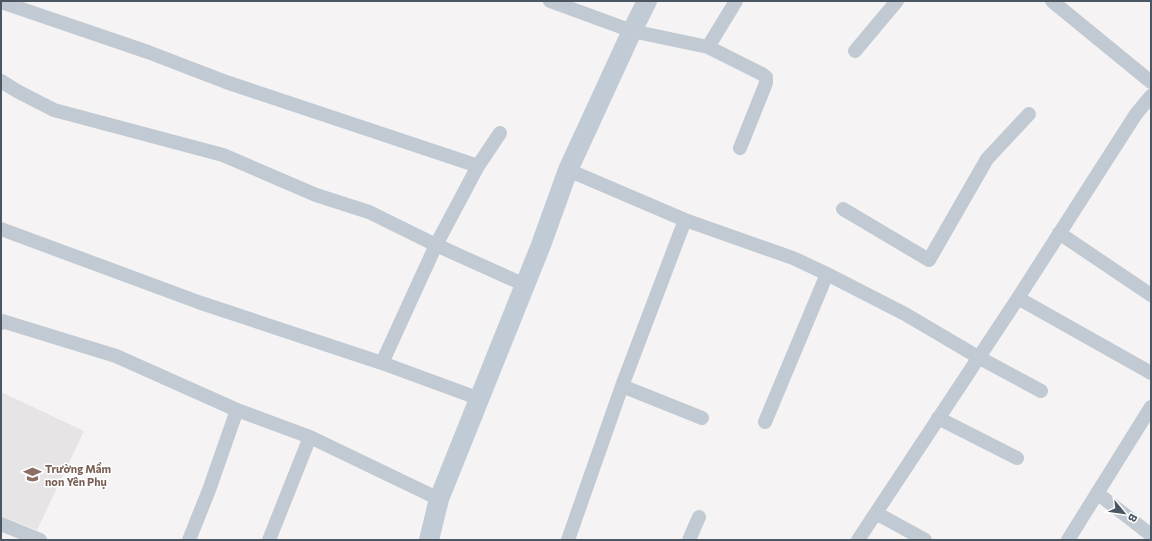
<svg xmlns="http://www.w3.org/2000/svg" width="1152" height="541" font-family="Commissioner,sans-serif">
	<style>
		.education { fill: #e6e4e5 }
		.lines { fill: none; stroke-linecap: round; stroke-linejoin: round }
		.street { stroke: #c1cad2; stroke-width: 14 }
		.secondary { stroke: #c1cbd6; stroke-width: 20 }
		.labels { text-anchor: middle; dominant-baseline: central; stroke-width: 3; stroke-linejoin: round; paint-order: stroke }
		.education-label { font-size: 11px; font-weight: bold; fill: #785e54; stroke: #fff; text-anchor: start }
	</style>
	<rect width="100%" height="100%" fill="#f5f3f3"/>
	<path class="education" d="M1 392 84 431 37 530 1 516Z"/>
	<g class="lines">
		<path class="street" d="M550 1 632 31 708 47 762 74 766 77V83L740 148
			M1052 1 1151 82
			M1 2 148 52 226 82 478 166
			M708 47 736 1
			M855 51 897 1
			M1 81 17 91 54 110 223 155 316 195 369 212 436 245 525 285
			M568 170 685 220 793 258 827 274 905 314 978 357 1041 391
			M843 209 929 260 987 159 1029 114
			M1 229 201 303 382 363 480 399
			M1059 233 1151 295
			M1018 298 1151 373
			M1 323 2 321 116 356 237 410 310 437 439 499
			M382 363 436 245 478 166 500 133
			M622 386 702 418
			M938 418 1017 458
			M765 422 827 274
			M1097 493 1151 535
			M876 513 925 540
			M1 524 40 540
			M189 540 209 490 237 410
			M269 540 310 437
			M568 540 622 386 685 220
			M689 540 699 517
			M858 540 1018 298 1136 114 1151 96
			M1068 540 1151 407"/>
		<path class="secondary" d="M429 540 439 499 541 245 568 170 632 31 647 1"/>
	</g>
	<defs>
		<symbol id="school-bare" viewBox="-9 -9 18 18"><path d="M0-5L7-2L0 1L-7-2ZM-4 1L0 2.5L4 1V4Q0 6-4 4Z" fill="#8d6e63" stroke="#fff" stroke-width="2.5" paint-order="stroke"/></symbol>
	</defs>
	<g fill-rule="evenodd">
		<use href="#school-bare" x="20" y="462" width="25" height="25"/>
	</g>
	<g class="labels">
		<g class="education-label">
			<text x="45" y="468">Trường Mầm<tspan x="45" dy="13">non Yên Phụ</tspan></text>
		</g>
	</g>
	<rect width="1152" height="541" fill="none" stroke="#4a5661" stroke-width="4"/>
	<g transform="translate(1124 513) rotate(119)" stroke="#ffffff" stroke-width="3" paint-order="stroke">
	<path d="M0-3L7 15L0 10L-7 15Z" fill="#4a5661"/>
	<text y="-6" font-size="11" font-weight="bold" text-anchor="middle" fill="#4a5661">B</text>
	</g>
</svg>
